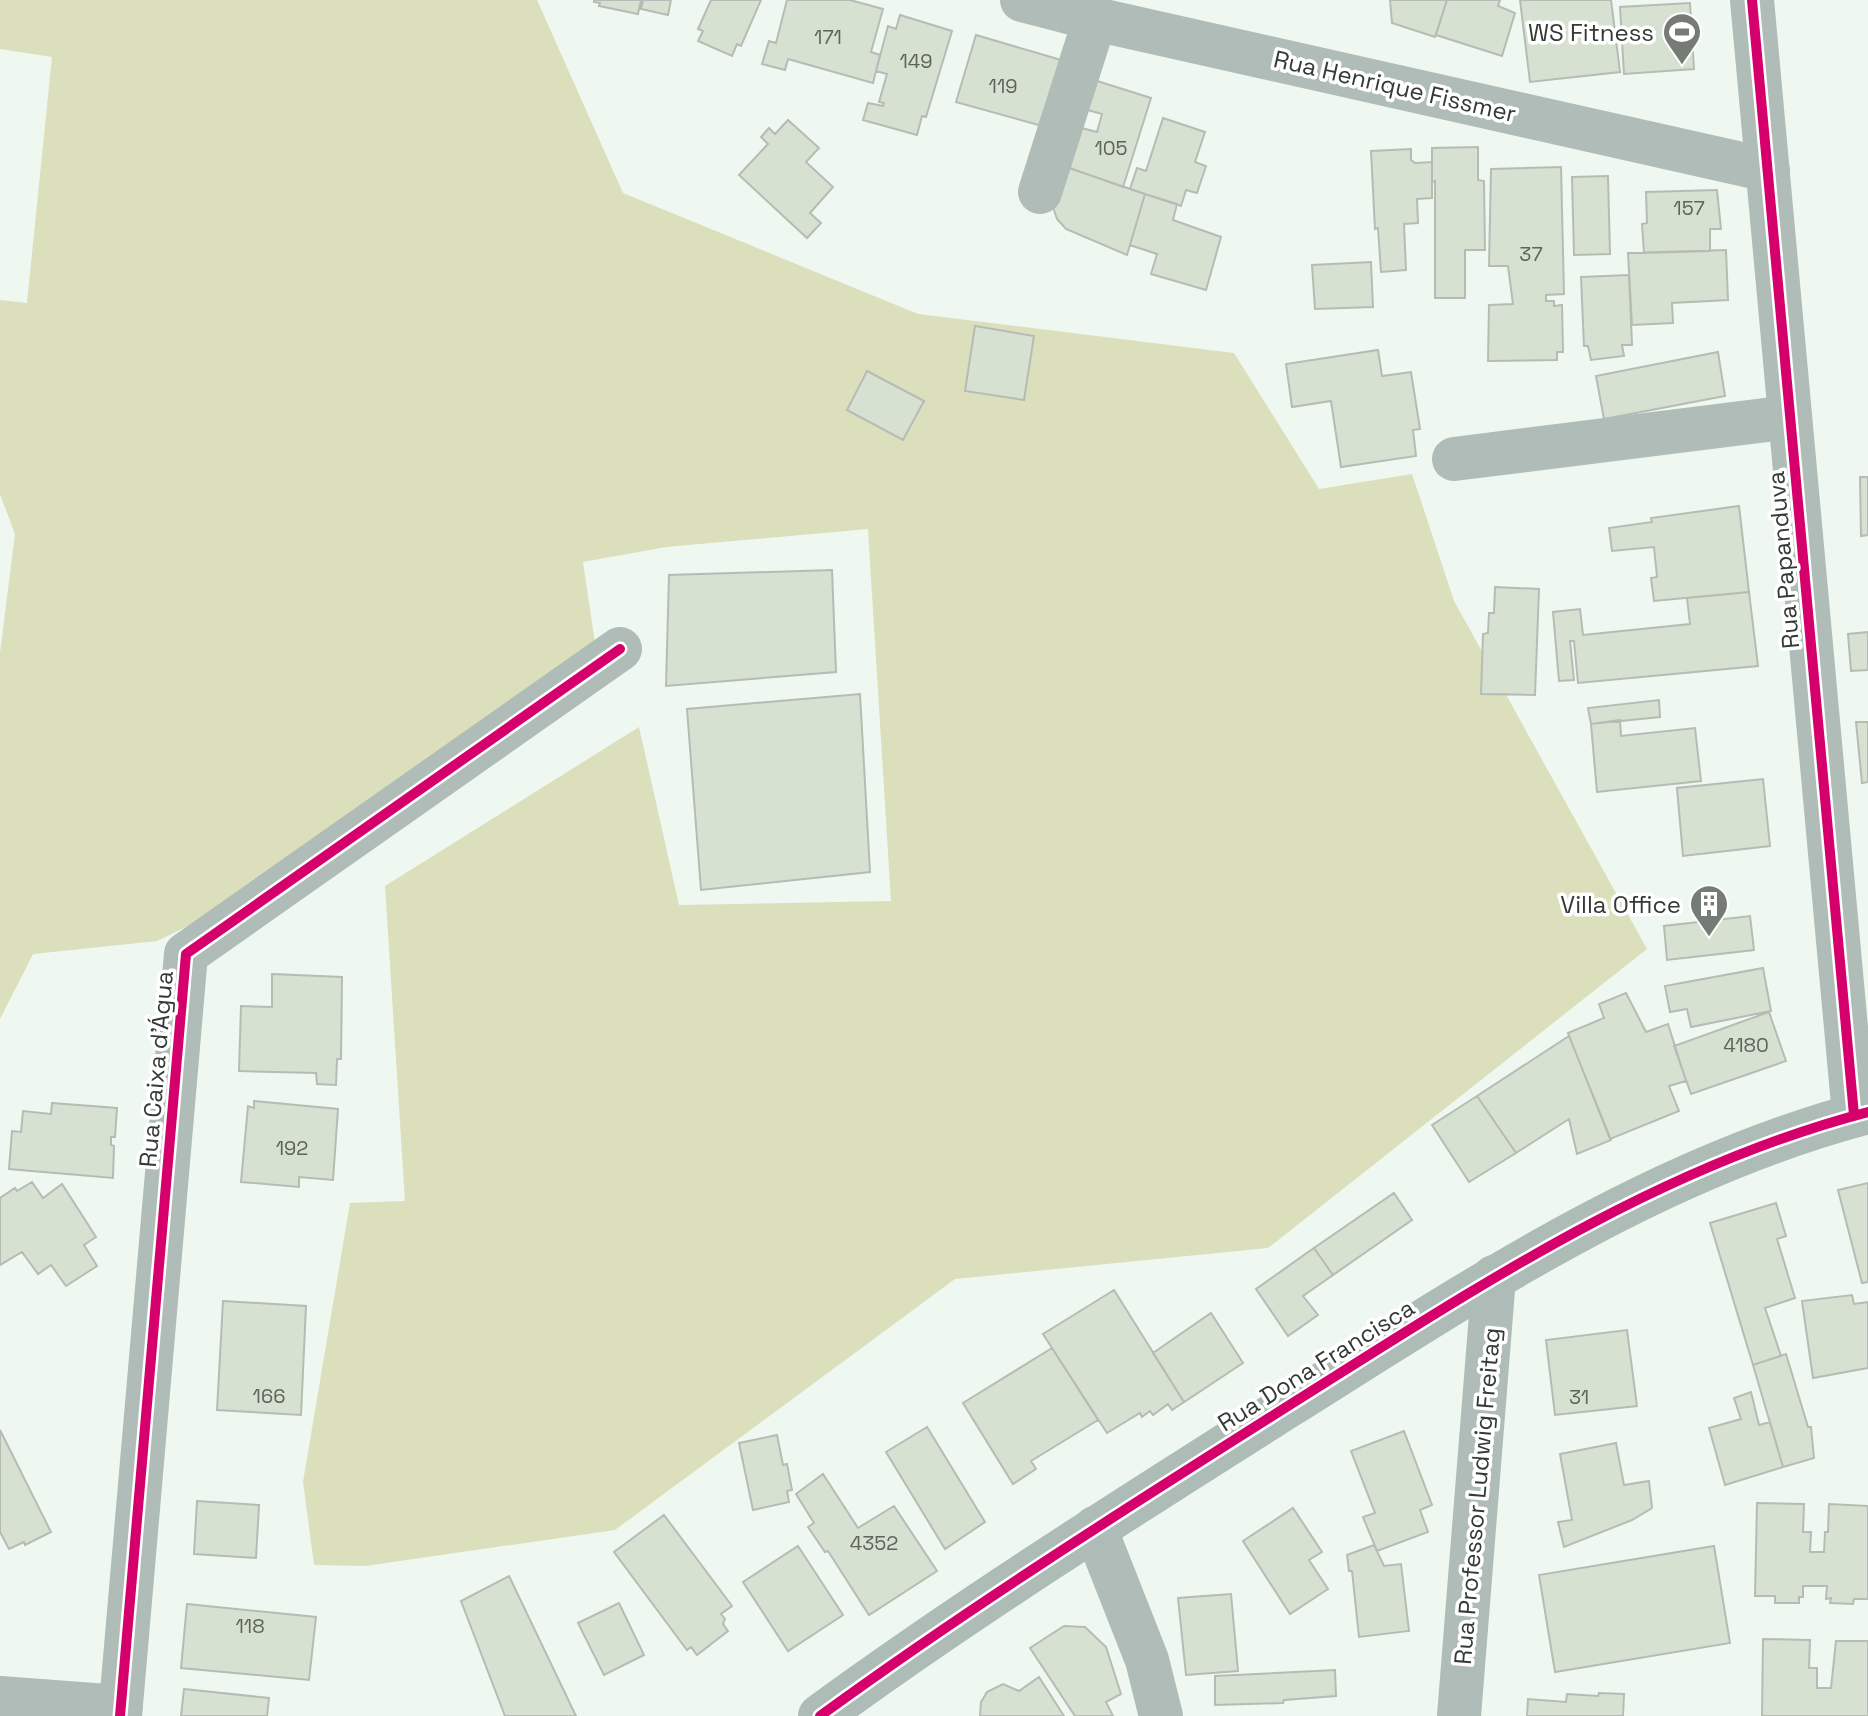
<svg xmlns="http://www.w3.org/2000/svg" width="1868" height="1716" font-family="'Space Grotesk',sans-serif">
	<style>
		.green { fill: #dbdfbc }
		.building { fill: #d7e1d1; stroke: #b6bcb5; stroke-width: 2 }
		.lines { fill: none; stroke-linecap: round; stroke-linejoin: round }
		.minor { stroke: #afbcb7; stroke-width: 44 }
		.major { stroke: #aebcb7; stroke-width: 44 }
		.cycleway-casing { stroke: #fff; stroke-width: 15 }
		.cycleway { stroke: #d6006c; stroke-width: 10 }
		.labels { text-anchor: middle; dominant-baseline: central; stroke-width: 7; stroke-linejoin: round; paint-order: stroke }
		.number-label { font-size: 20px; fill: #5d645c }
		.poi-label { font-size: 24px; fill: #343a35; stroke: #fff; text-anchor: end }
		.street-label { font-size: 24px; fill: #343a35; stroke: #fff }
	</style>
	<rect width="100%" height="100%" fill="#eef7f0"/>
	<path class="green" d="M0 0H537L623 193 918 314 1234 353 1319 489 1412 474 1454 601 1647 949 1268 1248 955 1279 615 1530 365 1566 314 1565 303 1482 350 1203 405 1201 385 886 639 727 679 905 891 901 868 529 666 547 583 562 596 650 250 896 157 941 33 954 0 1019V653L15 534 0 494V300L27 303 52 57 0 49Z"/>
	<path class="building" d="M594 0H641L638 14 599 6 600 3 594 2Z
		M643 0H671L668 15 641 9Z
		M711 0H761L741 46 737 44 732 56 698 41 703 31 698 29Z
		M787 0H850L883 9 871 52 880 55 873 83 788 59 785 70 762 64 769 41 776 43Z
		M1390 0H1447L1435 37 1392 23Z
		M1447 0H1500L1498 6 1515 13 1502 56 1436 35Z
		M1520 0H1611L1620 72 1530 82Z
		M1690 3 1694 69 1624 74 1620 7Z
		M900 15 952 31 926 117 922 116 917 135 863 120 868 103 883 106 884 103 879 102 887 74 876 71 888 26 896 29Z
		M976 35 1061 60 1042 126 956 102Z
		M1094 80 1151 98 1123 187 1064 166 1078 127 1097 132 1102 114 1084 109Z
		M1163 118 1205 132 1195 162 1206 166 1197 193 1186 190 1181 206 1130 189 1137 168 1146 171Z
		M788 120 819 148 806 162 833 187 810 213 821 223 807 238 739 175 768 144 761 137 769 128 775 134Z
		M1478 147V180L1484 181 1485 250H1465V298H1435V181L1432 182V148Z
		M1411 149V160L1415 163 1432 162V198L1417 199 1418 223 1404 224 1406 270 1381 272 1378 228 1375 229 1371 151Z
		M1063 166 1145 194 1127 255 1066 229 1057 219 1051 201Z
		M1561 167 1564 294 1546 295V301H1554V306L1562 305 1563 352H1557V360L1488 361 1489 305 1513 304 1508 266H1489L1491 169Z
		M1608 176 1610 254 1574 255 1572 177Z
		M1717 190 1721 229H1710V251L1644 253 1642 224 1647 223 1646 192Z
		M1145 194 1177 204 1173 220 1221 237 1206 290 1151 274 1157 254 1130 245Z
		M1726 250 1728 300 1672 303 1673 323 1632 325 1628 253Z
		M1371 262 1373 307 1315 309 1312 265Z
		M1629 275 1632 345H1622L1624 356 1591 360 1588 346H1584L1581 277Z
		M975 326 1034 336 1024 400 965 391Z
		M1378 350 1382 376 1411 372 1420 429 1413 430 1416 456 1341 467 1331 401 1292 407 1286 364Z
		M1718 352 1725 396 1604 419 1596 376Z
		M867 371 924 401 903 440 847 410Z
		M1860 477H1868V535L1861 536Z
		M1739 506 1749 592 1654 601 1651 578 1657 577 1654 547 1612 551 1609 528 1652 522 1651 518Z
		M832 570 836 672 666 686 669 575Z
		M1495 587 1539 589 1535 695 1481 694 1483 634 1488 633 1489 613H1494Z
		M1749 592 1758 666 1578 683 1574 641H1570L1574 680 1559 681 1553 612 1580 609 1583 635 1690 624 1687 598Z
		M1868 632V670L1851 671 1848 634Z
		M860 694 870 872 701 890 687 709Z
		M1659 700 1660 717 1591 724 1588 708Z
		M1620 720 1621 736 1695 728 1701 781 1597 792 1591 724Z
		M1856 722H1868V782L1862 783Z
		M1763 779 1770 846 1683 856 1677 788Z
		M1750 916 1754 950 1667 960 1664 926Z
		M1763 968 1771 1011 1691 1027 1687 1009 1670 1012 1665 986Z
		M272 974 342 977 341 1059H337L336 1085 317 1084 316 1073 239 1071 241 1006 272 1007Z
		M1626 993 1646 1032 1668 1024 1686 1081 1669 1086 1679 1111 1610 1139 1568 1033 1604 1018 1599 1004Z
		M1769 1012 1786 1061 1691 1094 1674 1046Z
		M1569 1036 1611 1140 1577 1154 1569 1119 1516 1153 1477 1096Z
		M1477 1096 1516 1153 1469 1182 1432 1125Z
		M254 1101 338 1109 333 1180 299 1177V1187L241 1182 248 1106 254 1108Z
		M52 1103 117 1108 115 1137H111V1145L114 1146 113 1178 9 1169 12 1131 21 1132 23 1111 51 1114Z
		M32 1182 43 1198 62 1184 96 1237 84 1245 97 1266 66 1286 51 1265 38 1274 22 1252 0 1265V1198L15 1188 17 1191Z
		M1868 1183V1282L1862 1283 1838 1190Z
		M1394 1193 1412 1220 1333 1275 1314 1248Z
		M1776 1203 1786 1236 1777 1239 1795 1298 1765 1308 1781 1356 1753 1365 1710 1223Z
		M1314 1248 1333 1275 1303 1296 1318 1315 1288 1336 1256 1289Z
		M1114 1290 1184 1402 1172 1410 1168 1404 1153 1415 1150 1411 1142 1417 1140 1413 1107 1433 1043 1334Z
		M1852 1295 1854 1304 1868 1302V1368L1813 1378 1802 1301Z
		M223 1301 306 1306 301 1415 217 1410Z
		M1211 1313 1243 1363 1184 1402 1153 1353Z
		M1627 1330 1637 1406 1555 1415 1546 1340Z
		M1052 1348 1098 1420 1031 1461 1036 1469 1013 1484 963 1403Z
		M1786 1354 1808 1427H1811L1814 1458 1783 1467 1753 1365Z
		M1751 1392 1759 1425 1770 1422 1783 1467 1725 1485 1709 1428 1741 1419 1734 1398Z
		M927 1427 985 1522 945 1549 886 1452Z
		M0 1430 51 1532 25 1545 24 1542 9 1549 0 1532Z
		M1404 1431 1432 1505 1420 1510 1428 1532 1377 1551 1363 1517 1375 1513 1351 1451Z
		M777 1435 783 1465 787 1464 792 1490 787 1491 789 1502 753 1510 739 1443Z
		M1616 1443 1624 1485 1649 1481 1652 1508 1632 1520 1564 1547 1558 1522 1572 1520 1560 1454Z
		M823 1474 858 1528 894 1506 937 1571 869 1615 828 1551 825 1552 808 1527 814 1523 796 1494Z
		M197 1501 259 1505 256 1558 194 1554Z
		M1757 1503 1804 1504 1803 1532H1811L1810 1552H1824L1825 1532H1828L1829 1504 1868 1506V1599H1854L1853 1604 1830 1603 1831 1598 1826 1599 1827 1586H1803V1597H1799V1603H1775V1596H1755Z
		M1293 1508 1322 1552 1309 1560 1328 1589 1290 1614 1243 1541Z
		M664 1515 732 1606 721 1614 725 1619 723 1624 728 1631 697 1655 691 1647 687 1650 614 1552Z
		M1374 1545 1384 1566 1401 1564 1409 1631 1359 1637 1352 1571H1349L1347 1555Z
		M798 1546 843 1615 788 1651 743 1582Z
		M1714 1546 1730 1643 1555 1672 1539 1575Z
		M509 1576 576 1716H505L461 1601Z
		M1231 1594 1238 1671 1186 1675 1178 1598Z
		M619 1603 644 1655 604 1675 578 1623Z
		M187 1604 316 1617 309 1680 181 1668Z
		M1064 1626 1085 1627 1106 1647 1121 1694 1106 1702 1113 1716H1075L1030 1648Z
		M1763 1639 1810 1640 1809 1668H1817V1688H1831L1836 1641H1868V1716H1762Z
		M1335 1670 1336 1696 1284 1700 1283 1703 1215 1705V1676Z
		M1039 1677 1064 1716H980L981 1702 987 1692 1003 1684 1019 1691Z
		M184 1689 269 1698 267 1716H181Z
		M1599 1693 1624 1694 1623 1716H1527L1528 1699 1566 1702 1567 1694 1598 1696Z"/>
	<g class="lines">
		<path class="minor" d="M1022 0 1095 19 1768 170
			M1752 0 1854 1115
			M1040 192 1095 19
			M1454 459 1790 417
			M1095 1528 1147 1660 1161 1716
			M0 1698 121 1707
			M120 1716 186 954 620 649
			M1459 1716 1494 1277"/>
		<path class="major" d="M820 1716C971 1606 1130 1506 1288 1406 1473 1290 1654 1168 1868 1112"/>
		<defs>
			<path id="cycleway" d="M1752 0 1854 1115
				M120 1716 186 954 620 649
				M820 1716C971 1606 1130 1506 1288 1406 1473 1290 1654 1168 1868 1112"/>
		</defs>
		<use href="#cycleway" class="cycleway-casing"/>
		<use href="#cycleway" class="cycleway"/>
	</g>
	<defs>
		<symbol id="stadium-pin" viewBox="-11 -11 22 30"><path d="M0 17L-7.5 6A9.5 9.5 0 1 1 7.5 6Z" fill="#757c76" stroke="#fff"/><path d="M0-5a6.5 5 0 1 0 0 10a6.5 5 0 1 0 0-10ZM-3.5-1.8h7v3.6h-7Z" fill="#fff"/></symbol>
		<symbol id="building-pin" viewBox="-11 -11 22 30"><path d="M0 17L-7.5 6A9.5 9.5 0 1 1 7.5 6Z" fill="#757c76" stroke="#fff"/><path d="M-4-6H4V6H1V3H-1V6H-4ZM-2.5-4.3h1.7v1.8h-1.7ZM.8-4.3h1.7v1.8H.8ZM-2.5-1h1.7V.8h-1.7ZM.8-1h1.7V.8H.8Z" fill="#fff"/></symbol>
	</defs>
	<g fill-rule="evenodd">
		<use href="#stadium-pin" x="1660" y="10" width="44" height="60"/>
		<use href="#building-pin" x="1687" y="882" width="44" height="60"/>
	</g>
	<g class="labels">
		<g class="number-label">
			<text x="828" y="37">171</text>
			<text x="916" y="61">149</text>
			<text x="1003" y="86">119</text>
			<text x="1111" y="148">105</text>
			<text x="1689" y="208">157</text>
			<text x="1531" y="254">37</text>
			<text x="1746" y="1045">4180</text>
			<text x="292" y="1148">192</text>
			<text x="269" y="1396">166</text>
			<text x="1579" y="1397">31</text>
			<text x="874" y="1543">4352</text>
			<text x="250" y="1626">118</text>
		</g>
		<g class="poi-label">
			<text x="1654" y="32">WS Fitness</text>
			<text x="1681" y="904">Villa Office</text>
		</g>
		<g class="street-label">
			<text transform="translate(1395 86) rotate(13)">Rua Henrique Fissmer</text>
			<text transform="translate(1783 560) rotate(-95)">Rua Papanduva</text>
			<text transform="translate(156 1069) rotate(-85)">Rua Caixa d'Água</text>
			<text transform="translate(1316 1365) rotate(-32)">Rua Dona Francisca</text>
			<text transform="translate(1477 1496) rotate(-85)">Rua Professor Ludwig Freitag</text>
		</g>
	</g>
</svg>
